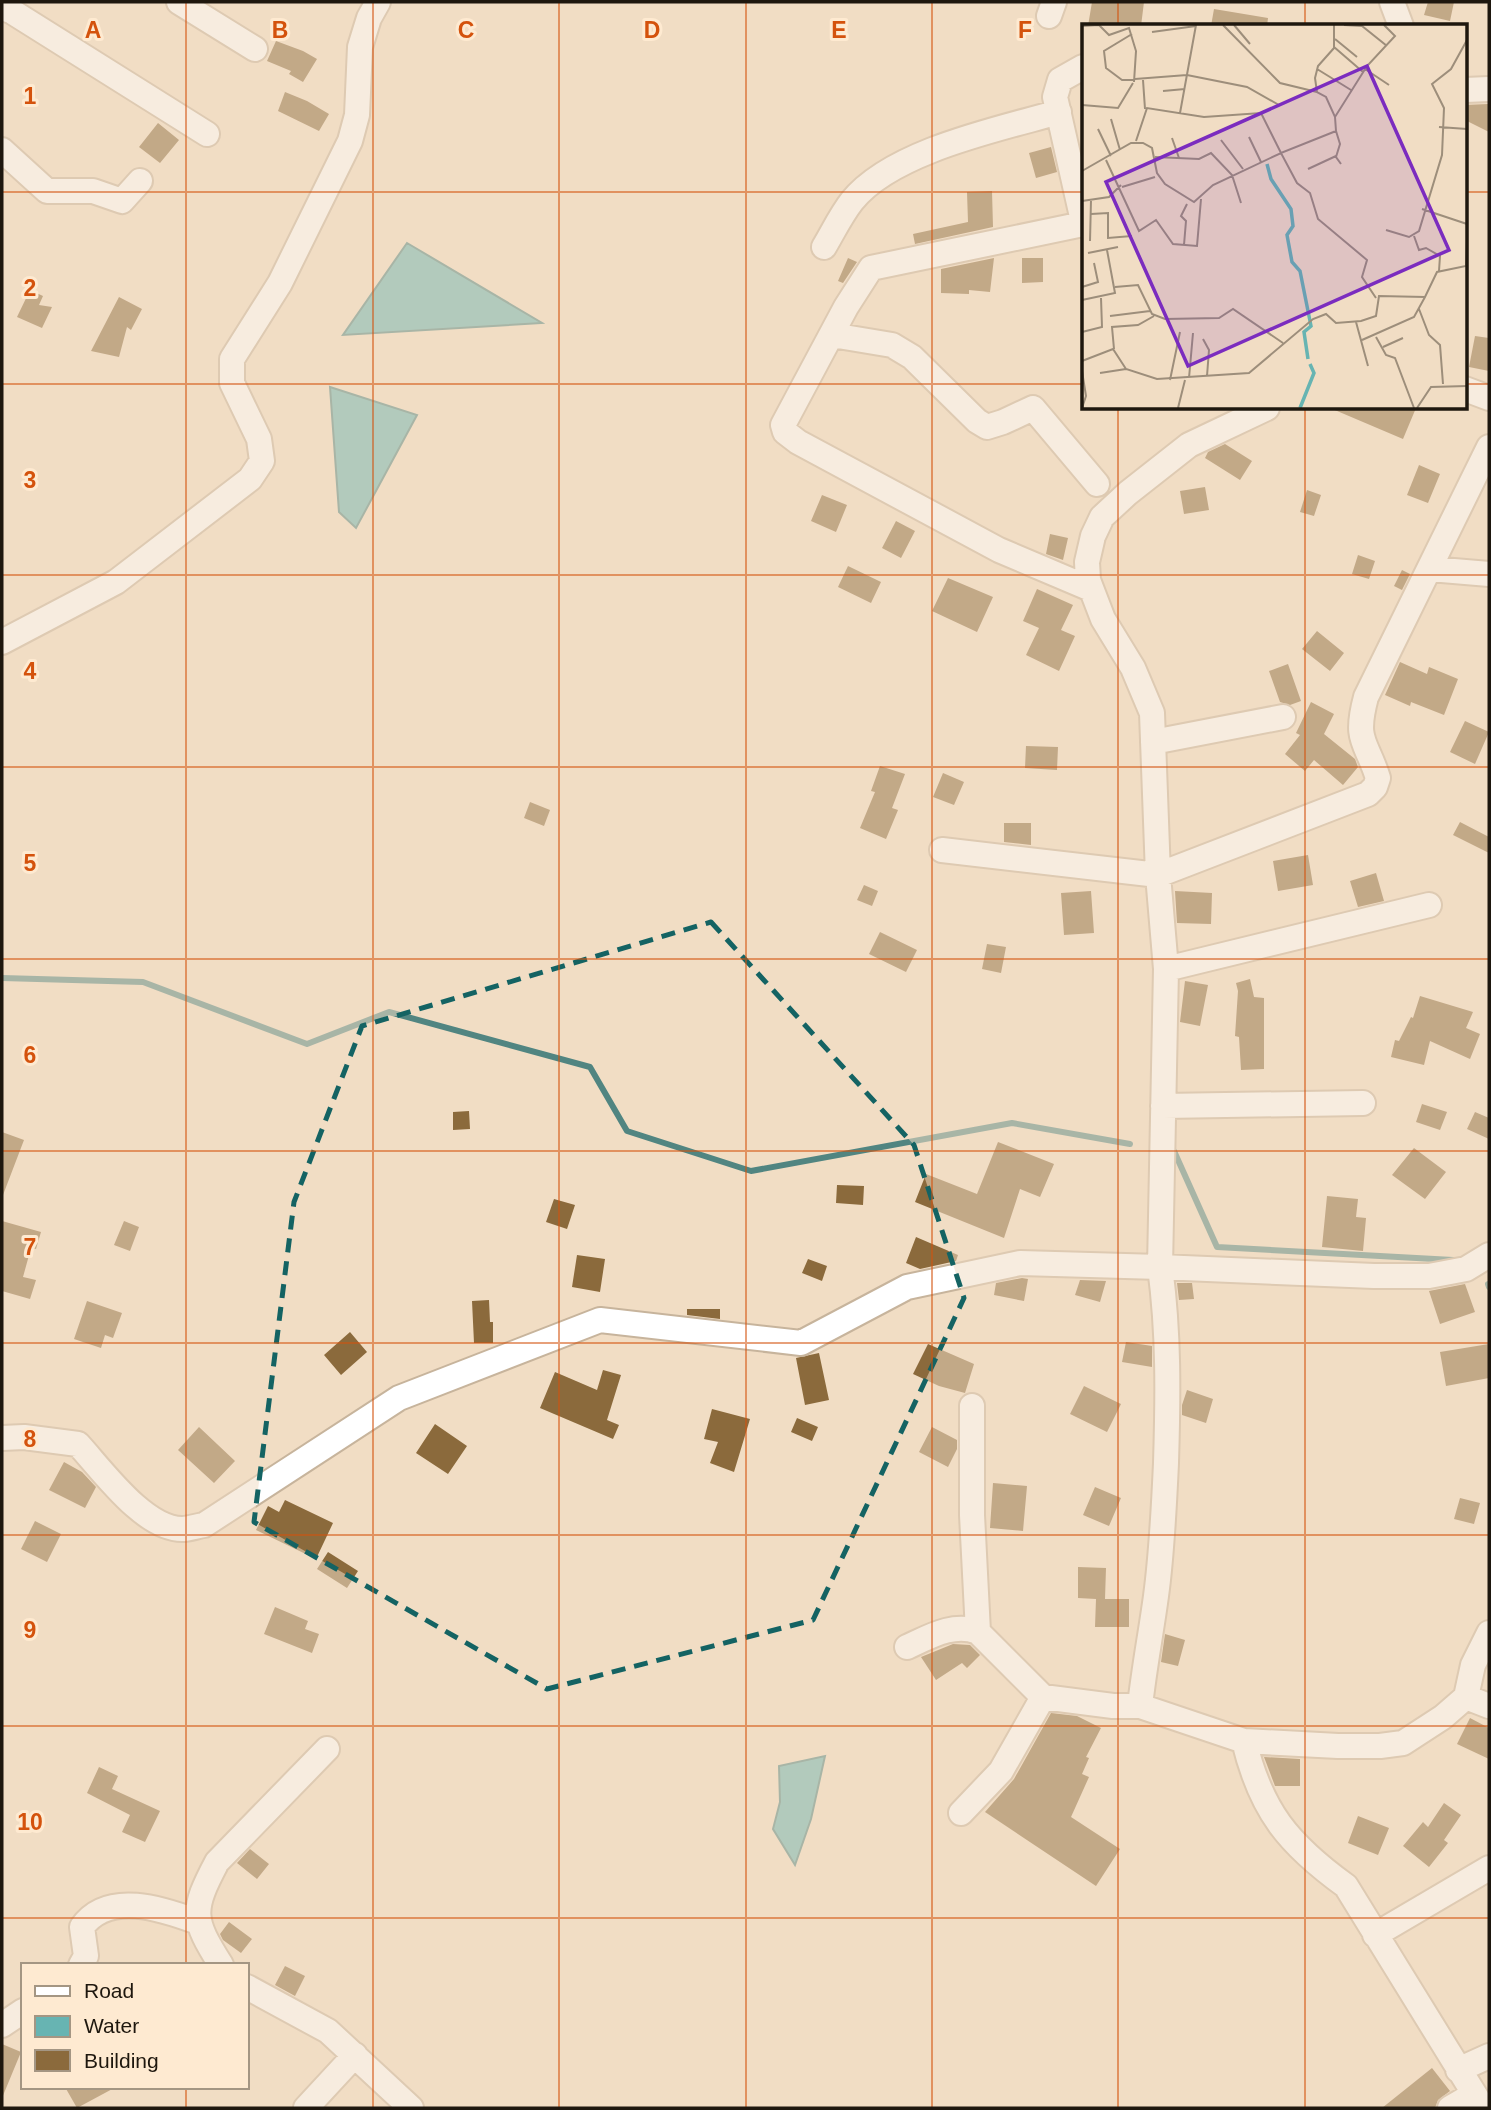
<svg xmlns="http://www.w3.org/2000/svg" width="1491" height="2110" font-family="Helvetica,sans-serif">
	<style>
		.water { fill: #67b4b2; stroke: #518581; stroke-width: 2 }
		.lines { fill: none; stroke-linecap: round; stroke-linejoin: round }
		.stream { stroke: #518581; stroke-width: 6 }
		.building { fill: #8b6a3c }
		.minor-casing { stroke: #c7b49c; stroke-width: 28 }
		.minor { stroke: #fff; stroke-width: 24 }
		.marked { fill: none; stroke: #146363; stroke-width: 5; stroke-dasharray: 14 9; stroke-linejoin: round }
		.grid { fill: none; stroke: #d4520c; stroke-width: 2; stroke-opacity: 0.55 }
		.inset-river { fill: none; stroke: #67b4b2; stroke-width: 3.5 }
		.inset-road { fill: none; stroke: #9d8e7b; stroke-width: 2 }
		.view { fill: #7b2cbf; fill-opacity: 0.15; stroke: #7b2cbf; stroke-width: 3.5 }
		.inset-edge { fill: none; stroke: #1e170e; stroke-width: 3.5 }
		.grid-label { font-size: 23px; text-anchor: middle; font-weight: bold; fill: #d4520c; stroke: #feead1; stroke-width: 6; stroke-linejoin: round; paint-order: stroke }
	</style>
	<rect width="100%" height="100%" fill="#f1ddc4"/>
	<path class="water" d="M407 243 542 323 343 335Z
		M330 387 417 415 356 528 339 512Z
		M825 1756 811 1819 795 1865 773 1829 780 1802 779 1766Z"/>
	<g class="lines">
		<path class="stream" d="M2 978 143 982 307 1044 389 1012 590 1067 627 1131 751 1171 1012 1123 1130 1144
			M1174 1151 1217 1247 1453 1260
			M1488 1284 1489 1287"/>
	</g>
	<path class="building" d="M1092 2H1144L1141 26H1088Z
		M1428 2H1454L1450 21 1424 15Z
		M1214 9 1268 18 1267 26H1211Z
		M276 41 303 51 317 59 303 82 289 74 291 71 267 61Z
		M285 92 307 101 329 114 319 131 278 111Z
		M1488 104 1489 132 1465 120V105Z
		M158 123 179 140 160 163 139 147Z
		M1051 147 1057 172 1036 178 1029 153Z
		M992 191 993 227 915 244 913 234 968 222 967 192Z
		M848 258 857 262 843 283 838 281Z
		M994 258 990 292 969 290V294L941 293V269Z
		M1022 258H1043V282L1022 283Z
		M30 290 43 296 39 305 52 307 42 328 17 317Z
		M119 297 142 309 131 330 127 327 119 357 91 351Z
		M1475 336 1489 338V371L1469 367Z
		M1330 408H1416L1403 439Z
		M1225 444 1252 461 1240 480 1205 458 1208 452Z
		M1419 465 1440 474 1428 503 1407 495Z
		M1205 487 1209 510 1184 514 1180 491Z
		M1307 490 1321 495 1314 516 1300 512Z
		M822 495 847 505 836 532 811 521Z
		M896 521 915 531 901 558 882 548Z
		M1050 534 1068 538 1063 560 1046 554Z
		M1358 555 1375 561 1369 579 1352 574Z
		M848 566 881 582 871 603 838 587Z
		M1402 570 1410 574 1402 590 1394 586Z
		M948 578 993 597 977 632 932 611Z
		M1037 589 1073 605 1061 630 1075 636 1059 671 1026 655 1039 628 1023 621Z
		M1317 631 1344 653 1330 671 1302 649Z
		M1400 662 1427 674 1429 667 1458 679 1444 715 1411 702 1410 706 1385 695Z
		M1288 664 1301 701 1290 705 1280 702 1269 671Z
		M1311 702 1334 714 1324 734 1355 759 1358 767 1343 785 1314 760 1305 771 1285 754 1300 735 1296 733Z
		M1465 721 1489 732 1475 764 1450 752Z
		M1026 746 1058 747 1057 770 1025 768Z
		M880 766 905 774 892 808 898 810 886 839 860 828 875 792 871 791Z
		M943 773 964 782 954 805 933 797Z
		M530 802 550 810 544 826 524 818Z
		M1460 822 1489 837V853L1453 835Z
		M1004 823H1031V845L1004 842Z
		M1308 855 1313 885 1278 891 1273 861Z
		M1376 873 1384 901 1358 907 1350 881Z
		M864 885 878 891 872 906 857 900Z
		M1091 891 1094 933 1064 935 1061 893Z
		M1175 891 1212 893 1211 924 1177 923Z
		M880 932 917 950 906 972 869 954Z
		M987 944 1006 947 1001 973 982 969Z
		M1250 979 1254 997 1264 998V1069L1241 1070 1239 1037 1235 1036 1238 991 1236 983Z
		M1185 981 1208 985 1200 1026 1180 1022Z
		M1420 996 1473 1012 1466 1028 1480 1034 1470 1059 1430 1041 1424 1065 1391 1057 1395 1040 1399 1041 1411 1017 1413 1018Z
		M1422 1104 1447 1112 1440 1130 1416 1122Z
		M469 1111 470 1129 453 1130V1112Z
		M1475 1112 1489 1118V1139L1467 1129Z
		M2 1132 24 1140 3 1195H2Z
		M998 1142 1054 1164 1040 1197 1020 1189 1004 1238 915 1202 926 1174 977 1194Z
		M1414 1148 1446 1172 1425 1199 1392 1175Z
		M837 1185 864 1186 863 1205 836 1203Z
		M1327 1196 1358 1199 1356 1217 1366 1218 1363 1251 1322 1247Z
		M554 1199 575 1205 567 1229 546 1222Z
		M2 1221 41 1232 36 1249 31 1248 23 1277 36 1280 30 1299 2 1291Z
		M124 1221 139 1227 130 1251 114 1245Z
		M916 1237 958 1255 956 1261 920 1269 906 1263Z
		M577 1255 605 1259 600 1292 572 1287Z
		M808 1259 827 1266 822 1281 802 1273Z
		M1022 1278 1028 1279 1024 1301 994 1295 996 1283Z
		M1080 1280 1106 1281 1100 1302 1075 1295Z
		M1177 1283H1192L1194 1299 1179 1300Z
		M1465 1284 1475 1312 1440 1324 1429 1291Z
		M489 1300 490 1322H493V1343H474L472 1301Z
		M87 1301 122 1313 113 1338 105 1335 101 1348 74 1339Z
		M687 1309H720V1319L687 1315Z
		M350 1332 367 1352 341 1375 324 1355Z
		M1126 1342 1152 1346V1367L1122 1362Z
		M928 1344 974 1364 965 1393 939 1386 913 1374Z
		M1489 1344V1378L1446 1386 1440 1352Z
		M819 1353 829 1400 805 1405 796 1358Z
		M603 1370 621 1375 607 1420 619 1425 613 1439 540 1408 555 1372 597 1390Z
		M1084 1386 1121 1404 1107 1432 1070 1414Z
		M1187 1390 1213 1399 1206 1423 1182 1415V1405Z
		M712 1409 750 1419 734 1472 710 1463 718 1442 704 1439Z
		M797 1418 818 1427 812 1441 791 1432Z
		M435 1424 467 1446 448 1474 416 1453Z
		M199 1427 235 1461 214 1483 178 1450Z
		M932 1427 957 1440V1449L948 1467 919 1452Z
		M64 1462 82 1472 96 1487 85 1508 49 1490Z
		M993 1483 1027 1486 1023 1531 990 1528Z
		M1095 1487 1121 1498 1109 1526 1083 1515Z
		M1460 1498 1480 1503 1474 1524 1454 1519Z
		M285 1500 333 1523 316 1559 256 1530 268 1506 279 1512Z
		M35 1521 61 1534 47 1562 21 1549Z
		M328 1552 358 1571 347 1588 317 1569Z
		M1078 1567 1106 1568 1105 1599H1129V1627H1095L1096 1599 1078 1598Z
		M275 1607 308 1621 305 1629 319 1634 312 1653 264 1634Z
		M1165 1634 1185 1640 1178 1666 1161 1662Z
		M953 1644 970 1645 980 1655 967 1668 962 1663 936 1680 921 1657Z
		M1051 1713 1077 1716 1101 1728 1086 1757 1089 1758 1082 1774 1089 1777 1071 1817 1120 1849 1096 1886 985 1812 1014 1779Z
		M1470 1718 1489 1728V1759L1457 1744Z
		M1264 1757 1300 1759V1786H1275Z
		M99 1767 118 1776 112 1789 160 1811 145 1842 122 1832 130 1815 87 1793Z
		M1444 1803 1461 1815 1444 1840 1448 1843 1429 1867 1403 1846 1423 1822 1428 1827Z
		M1358 1816 1389 1828 1378 1855 1348 1843Z
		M250 1849 269 1864 257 1879 237 1863Z
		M229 1922 252 1939 241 1953 223 1940 220 1934Z
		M285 1966 305 1976 295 1996 275 1985Z
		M2 2044 21 2052 2 2098Z
		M1432 2068 1450 2091 1438 2100 1435 2108H1382Z
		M65 2087H116L77 2108Z"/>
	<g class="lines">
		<defs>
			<path id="minor" d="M179 2 255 49
				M1392 2 1401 26
				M2 8 11 11 207 134
				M1049 16 1054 2
				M1083 67 1060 80 1055 97 1083 221
				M1465 90 1489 89
				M2 150 47 191H93L122 201 140 181
				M1083 224 871 268 846 307 783 425 785 432 798 442 999 550 1091 589
				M824 247C833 232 841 215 852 201 892 151 999 129 1059 112
				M832 335 892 345 912 357 977 421 987 427 1003 422 1033 408 1097 484
				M1465 389 1489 398
				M1430 569 1489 574
				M2 642 116 582 250 479 262 461 259 439 232 383V359L280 283 350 141 357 115 360 47 369 18 378 2
				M1153 742 1283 717
				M942 850 1158 875 1368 794 1375 787 1378 778C1366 740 1354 742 1366 697L1489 447
				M1166 969 1429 905
				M1163 1106 1363 1103
				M972 1406V1515L978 1632
				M2 1438 24 1437 78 1444C102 1470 144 1529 182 1529 189 1529 197 1526 204 1525L399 1398 600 1320 801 1343 907 1287 1020 1263 1160 1267 1166 969 1158 875 1152 713 1133 668 1103 619 1088 580 1087 562 1093 536 1102 517 1128 493 1189 445 1267 408
				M907 1647C929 1637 954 1622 978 1632L1043 1697 1113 1706H1140
				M1466 1697 1473 1665 1489 1633
				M1244 1741 1140 1706C1144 1669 1151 1633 1156 1596 1162 1552 1164 1507 1166 1463 1168 1397 1169 1333 1160 1267L1374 1276H1429L1466 1269 1489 1255
				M961 1813 1001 1771 1043 1697
				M1375 1935 1489 1868
				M81 1965 86 1956 82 1927C108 1890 163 1909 198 1922
				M221 1965C192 1919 191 1911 217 1862L327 1749
				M247 1987 328 2031 411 2108
				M2 2025 23 2011
				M1458 2070 1489 2056
				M306 2108 355 2055
				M1450 2108 1474 2094
				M1483 2108 1346 1886C1288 1844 1261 1811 1244 1741L1338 1746H1380L1403 1743 1443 1717 1466 1697 1489 1706"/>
		</defs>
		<use href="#minor" class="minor-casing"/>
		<use href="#minor" class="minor"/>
	</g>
	<path d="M0 0H1491V2110H0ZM711 922 914 1145 964 1298 813 1620 547 1689 254 1522 294 1202 362 1026Z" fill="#f1ddc4" fill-opacity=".55" fill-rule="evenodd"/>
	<path class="marked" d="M711 922 914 1145 964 1298 813 1620 547 1689 254 1522 294 1202 362 1026Z"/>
	<path class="grid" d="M186 2V1965M373 2V2108M559 2V2108M746 2V2108M932 2V2108M1118 2V26M1305 2V26M2 192H1083M1465 192H1489M2 384H1083M1465 384H1489M1118 408V2108M1305 408V2108M2 575H1489M2 767H1489M2 959H1489M2 1151H1489M2 1343H1489M2 1535H1489M2 1726H1489M2 1918H1489M186 2087V2108"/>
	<g transform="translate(1082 24)">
		<rect width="385" height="385" fill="#f1ddc4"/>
		<path class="inset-river" d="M185 140 189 155 209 185 211 202 205 211 210 238 218 247 229 302 222 308 226 335M218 384 232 349 228 340"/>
		<path class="inset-road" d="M141 1 198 59 235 68M152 1 168 20M252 1V24L236 42 233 54 235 68 244 73 253 93 285 42 313 12 302 1M262 1 280 2 305 22M0 2 17 1 27 11 47 4 54 27 52 58M70 8 114 2M50 10 22 27 24 44 40 56 105 51 165 63 197 81M253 15 275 33M252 23 281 48M235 45 269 66M283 45 307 61M61 56 63 85M81 67 103 65M0 81 36 84 51 59M98 89 114 1M29 95 38 126M357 103 385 105M16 105 29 132M254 107 258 120 254 133 259 140M167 113 179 138M90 114 97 134M139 116 161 145M54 117 65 84 122 93 179 89 199 129 254 107 253 93M73 133 117 135 129 129 150 151 159 179M24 136 57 207 74 196 91 220 115 222 119 175M226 145 254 132M0 147 49 119H61L70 124 75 149 83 160 112 178 131 161 199 129 215 159 228 169 236 195 285 236 280 253 294 274M40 163 73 153M0 177 27 173 39 161M340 185 385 200M9 190 26 189V214L50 212M304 206 327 213 337 207 360 131 362 84 350 60 369 45 385 16M332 212 337 226 344 224 358 232 357 247M8 217 9 176M102 221 104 197 99 192 105 180M6 229 36 223M0 263 16 258 12 239M33 263 56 261 70 290 83 295 137 294 151 285 201 319M0 276 33 269 25 226M337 285 347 311 358 321 361 360M28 292 68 287M274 298 286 342M0 308 20 303 19 274M294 313 304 331 313 334 332 384M121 315 127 326 125 352M280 316 332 293 343 273M301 323 321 314M32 325 30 303 56 301 72 292M0 337 31 325 44 345 75 355 167 349 231 295 244 290 254 299 279 297 294 292 297 272 343 273 355 248 384 242 385 218M0 347 4 372 0 384M18 349 44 345M107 354 111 309M88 356 98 308M96 384 103 356M335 384 349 363 385 362"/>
		<path class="view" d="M285 42 367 226 106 342 24 158Z"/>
		<rect width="385" height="385" class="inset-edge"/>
	</g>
	<g class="grid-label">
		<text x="93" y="38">A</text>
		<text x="280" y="38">B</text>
		<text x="466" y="38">C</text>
		<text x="652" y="38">D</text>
		<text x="839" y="38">E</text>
		<text x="1025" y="38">F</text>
		<text x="30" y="104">1</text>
		<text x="30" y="296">2</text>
		<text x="30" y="488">3</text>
		<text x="30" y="679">4</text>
		<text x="30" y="871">5</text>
		<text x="30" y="1063">6</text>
		<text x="30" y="1255">7</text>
		<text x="30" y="1447">8</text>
		<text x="30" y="1638">9</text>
		<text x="30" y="1830">10</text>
	</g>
	<rect width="1491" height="2110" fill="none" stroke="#1e170e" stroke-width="7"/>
	<rect x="21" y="1963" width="228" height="126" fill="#feead1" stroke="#a49683" stroke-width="2"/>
	<rect x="35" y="1986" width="35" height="10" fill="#ffffff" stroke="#a49683" stroke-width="2"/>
	<text x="84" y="1998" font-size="21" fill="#1e170e">Road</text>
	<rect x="35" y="2016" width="35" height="21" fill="#67b4b2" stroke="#a49683" stroke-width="2"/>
	<text x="84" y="2033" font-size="21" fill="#1e170e">Water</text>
	<rect x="35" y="2050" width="35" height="21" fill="#8b6a3c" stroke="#a49683" stroke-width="2"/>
	<text x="84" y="2068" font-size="21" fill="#1e170e">Building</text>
</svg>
